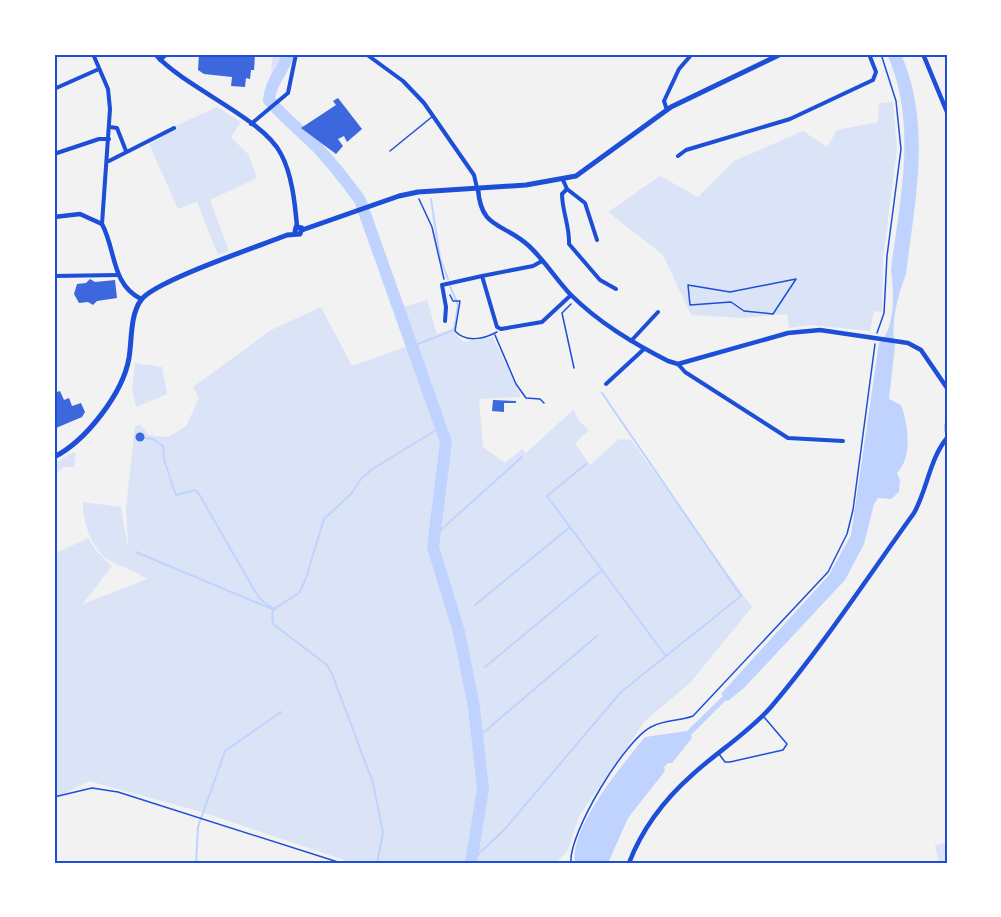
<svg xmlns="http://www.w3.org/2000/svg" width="1001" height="917" font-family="'DM Sans',sans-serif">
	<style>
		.green { fill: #dbe4f7 }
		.water { fill: #bfd3fe }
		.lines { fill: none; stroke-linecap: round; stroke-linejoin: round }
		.stream { stroke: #bfd3fe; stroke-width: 2 }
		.river { stroke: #bfd3fe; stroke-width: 12 }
		.building { fill: #3d67dc }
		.path { stroke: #1d4ed8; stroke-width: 1.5 }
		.service { stroke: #1d4ed8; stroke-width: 1.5 }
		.minor { stroke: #1d4ed8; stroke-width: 4 }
		.tertiary { stroke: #1d4ed8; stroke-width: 4.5 }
		.primary { stroke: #1d4ed8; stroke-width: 5 }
		.neatline { fill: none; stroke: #1d4ed8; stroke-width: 2 }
	</style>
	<rect width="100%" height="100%" fill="#f2f2f2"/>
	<path class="green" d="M273 54H286L279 72 270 80Z
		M893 102 897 149 883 258 882 312 874 311 870 331 809 325 789 328 787 314 743 318 691 315 663 255 608 212 660 176 698 197 734 161 803 131 827 147 837 130 878 122 879 103Z
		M217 107 241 122 231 137 249 155 257 178 210 200 229 251 218 255 197 202 178 209 149 144 163 136 162 132Z
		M427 300 437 334 453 328 456 335 464 342 493 337 520 394V397L479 399 483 447 505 463 522 449 526 453 574 409 578 420 589 430 575 443 590 465 619 439 631 440 752 607 690 683 645 721 579 816 568 850 556 863H353L205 813 89 781 54 799V554L88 538 98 553 112 566 83 604 147 579C136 571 121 567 109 560 92 550 82 521 83 502L121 507 128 548 126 508 135 426 141 425 148 435 168 437 186 426 199 398 193 387 271 330 321 307 352 366 416 343 402 307Z
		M135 363 162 367 167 394 136 407 132 389Z
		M73 452 76 454 74 467H63L54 477V464Z
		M947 843V863H939L935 845Z"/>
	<path class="water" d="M887 54H901C932 125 915 199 906 274 898 295 890 323 895 346L889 399 901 405C908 424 913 457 897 473L900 480 899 492 891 499 878 498 874 504 864 544 845 580 744 688 728 701 726 700 691 735 692 738 672 763H668L664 767 665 771 628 818 608 863H575C569 828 624 763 645 737L687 731 723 696 721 694 829 575 851 535 879 343C896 329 894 291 891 270 900 198 918 123 887 54Z"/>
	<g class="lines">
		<path class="stream" d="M431 199 440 258 448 279
			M413 346 454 330 458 305 450 286
			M144 438 153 439 163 446 164 460 176 495 195 490 199 494 253 588 260 599 274 609
			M586 464 547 496 665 655
			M434 536 522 457
			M136 552 272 609
			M475 605 570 527
			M485 667 602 570
			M477 738 598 635
			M472 860 504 830 621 692 741 596 602 393
			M196 863 198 827 225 751 281 712
			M377 863 383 833 373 783 332 674 327 665 273 624 272 614 274 609 299 593 305 581 324 519 351 494 361 479 371 470 441 427"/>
		<path class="river" d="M288 54C284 71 270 82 269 100 284 118 300 130 316 146 332 163 346 181 360 200L446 442 433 547 459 632 474 707 483 788 471 863"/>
	</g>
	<path class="building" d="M199 54H255L254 70H251L250 79 246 78 245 87 231 86 232 77 204 74 198 70Z
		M338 98 362 129 347 142 344 136 338 139 343 146 336 154 301 128 336 105 333 101Z
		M90 279 95 282 115 280 117 298 97 301 93 305 88 302 79 303 74 294 77 284 86 283Z
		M60 391 64 400 69 398 72 406 81 403 85 412 82 417 56 428 54 393Z
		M493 400 516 401V403H504V412L492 411Z
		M135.5 437a4.5 4.5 0 1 1 9 0a4.5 4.5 0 1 1-9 0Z"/>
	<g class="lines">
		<path class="path" d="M419 199 432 227 444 279
			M796 279 773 314 744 311 731 302 690 305 688 285 730 292Z
			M450 295 453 301H460L455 331C466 343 484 339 497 332
			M571 304 562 313 574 368
			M877 333 884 313 887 256 901 149 896 101 881 54
			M495 335 516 384 526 398 540 399 544 403
			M54 797 92 788 118 792 341 863
			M571 863C568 834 626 737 653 726 665 720 680 721 693 716L828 572 847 534 853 510 875 344"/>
		<path class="service" d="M390 151 433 116
			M719 754 725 762H730L783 750 787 744 764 717"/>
		<path class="minor" d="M93 54 108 89 110 109 102 224
			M366 54 403 81 424 103 474 175 477 188
			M160 60 167 54
			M54 89 99 69
			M667 110 664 101 679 69 692 54
			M251 124 288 93 296 54
			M110 127 117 128 126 151
			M54 154 99 139H109
			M678 156 686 150 790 119 873 80 876 72 869 54
			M109 161 174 128
			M563 180 567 189 585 203 597 240
			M567 189 562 194C562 211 570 227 569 244L600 280 616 289
			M542 261 533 266 482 276 497 327 501 329 542 322 571 295
			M54 276 118 275
			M445 321 446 307 442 285 482 276
			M631 341 658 312
			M678 364 685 372 788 438 843 441
			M606 384 644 349"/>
		<path class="tertiary" d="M155 54C185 88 263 118 281 154 292 174 295 204 297 226
			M923 54 947 112
			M478 189C481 230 503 222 529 246 544 260 556 279 570 294 599 323 633 343 668 361L678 364 788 333 820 330 908 343 921 350 947 388
			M54 217 80 214 102 224C116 250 111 284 141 299
			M947 424V431
			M629 863C642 829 665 799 692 775 717 752 748 733 771 707 823 646 867 578 914 513 927 490 930 458 947 438"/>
		<path class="primary" d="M302 230 399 196 418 192 526 185 576 176 671 107 781 54
			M54 457C86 441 123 393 129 358 132 340 130 315 141 300 154 281 260 246 287 235L300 234 302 228 296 227 295 232"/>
	</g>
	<rect width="1001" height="917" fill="none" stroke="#ffffff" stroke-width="111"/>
	<rect x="56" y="56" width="890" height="806" class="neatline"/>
</svg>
